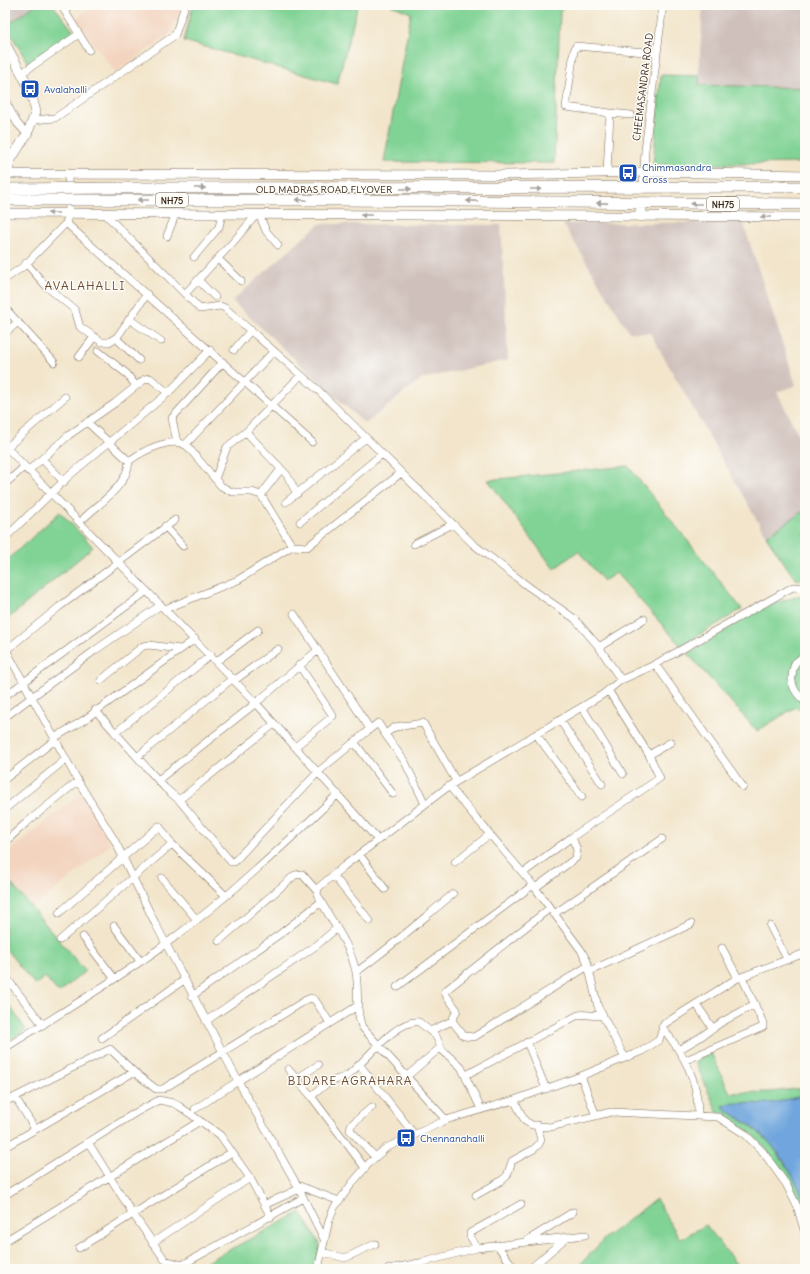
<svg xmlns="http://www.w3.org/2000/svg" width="810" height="1274" font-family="Delius,sans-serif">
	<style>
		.built { fill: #f3d4bf }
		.industrial { fill: #cfc0bb }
		.green { fill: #81d395; stroke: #5e7e5a }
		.water { fill: #6fa6dd; stroke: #55687e }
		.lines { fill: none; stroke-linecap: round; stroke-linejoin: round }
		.minor-casing { stroke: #7b6b5b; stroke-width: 8 }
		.major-casing { stroke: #7b6b5b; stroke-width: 10 }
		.highway-casing { stroke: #7b6b5b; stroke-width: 12 }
		.minor { stroke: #fff; stroke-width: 7 }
		.major { stroke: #fff; stroke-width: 9 }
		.highway { stroke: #fff; stroke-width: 11 }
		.highway-bridge-casing { stroke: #7b6b5b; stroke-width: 12; stroke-linecap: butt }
		.highway-bridge { stroke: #fff; stroke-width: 11 }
		.oneway { fill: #a79f9a }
		.labels { text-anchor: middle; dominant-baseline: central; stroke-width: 3; stroke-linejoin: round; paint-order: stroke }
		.shield { fill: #fdfcf7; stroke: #75695f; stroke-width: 1 }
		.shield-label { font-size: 9px; font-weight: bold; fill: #3b2a1e }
		.street-label { font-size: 10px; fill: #3b2a1e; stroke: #fdfcf7 }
		.transit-label { font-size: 10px; fill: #164399; stroke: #fdfcf7; text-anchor: start }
		.quarter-label { font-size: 12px; letter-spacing: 1px; fill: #705037; stroke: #fdfcf7 }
	</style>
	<rect width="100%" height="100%" fill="#fdfcf7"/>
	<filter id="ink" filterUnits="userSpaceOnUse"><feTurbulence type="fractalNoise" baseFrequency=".025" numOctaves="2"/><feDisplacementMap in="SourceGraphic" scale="8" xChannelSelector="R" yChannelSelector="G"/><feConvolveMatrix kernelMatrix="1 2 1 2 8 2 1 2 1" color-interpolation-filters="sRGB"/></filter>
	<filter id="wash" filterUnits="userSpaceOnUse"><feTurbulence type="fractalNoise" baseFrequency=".012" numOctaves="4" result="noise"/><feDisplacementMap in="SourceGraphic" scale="16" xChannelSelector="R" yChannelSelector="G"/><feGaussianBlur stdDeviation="0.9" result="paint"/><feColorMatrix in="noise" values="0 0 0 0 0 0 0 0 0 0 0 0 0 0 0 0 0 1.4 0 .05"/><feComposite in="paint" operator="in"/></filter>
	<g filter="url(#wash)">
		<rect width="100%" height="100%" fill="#f2e5cb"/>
		<path class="built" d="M96 5H182L170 33 116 73 76 19Z
			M82 793 111 844 33 908 5 876V854Z"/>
		<path class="industrial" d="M5 5H35L6 26Z
			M703 5H805V88L698 85Z
			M743 222 796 385 777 392 805 448V510L766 536 650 333 629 332 563 224Z
			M319 224 501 225 508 360 421 379 365 424 232 301Z"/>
		<path class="green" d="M35 5H53L75 33 29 65 6 26Z
			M193 5H358L337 84 184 41Z
			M391 5H565L560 12 554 163 384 162 411 13Z
			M661 75 699 76V85L805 88V163L653 165Z
			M628 466 742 609 681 646 616 573 604 581 578 551 554 569 488 480Z
			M805 510V581L795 579 766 536Z
			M60 512 93 547 5 621V562Z
			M805 596V716L796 707 757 731 688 654C720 635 768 598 805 596Z
			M5 876 85 971 59 993 45 977 35 985 5 948Z
			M5 999 26 1030 5 1043Z
			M711 1053 730 1093 770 1092 805 1088V1096C793 1097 782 1102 771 1103 755 1105 739 1101 723 1106L725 1109 756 1130 771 1144 795 1179 805 1201V1220L789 1182 766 1149 750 1132 717 1112 695 1061Z
			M656 1199 680 1239 706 1225 740 1269H576L606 1237Z
			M301 1212 320 1244 316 1269H193Z"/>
		<path class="water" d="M805 1096V1201C793 1176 779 1147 756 1130 747 1122 735 1116 725 1109L723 1105C739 1101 755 1105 771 1103 782 1102 793 1097 805 1096Z"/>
	</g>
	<g filter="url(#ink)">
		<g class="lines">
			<defs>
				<path id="minor" d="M70 5 64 10 89 50
					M22 73 79 34
					M5 100 17 123 27 134
					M610 113 631 115
					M33 120 55 118 175 35 185 5
					M5 146 13 157
					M607 173 610 113 566 107 574 51 576 46 657 53
					M643 189 645 150 663 5
					M104 213 200 309 220 306 225 308 318 390 473 544 529 587 575 619 599 647 621 680
					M259 214 266 231 278 245
					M66 223 312 442
					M167 236 176 213
					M194 257 219 227 222 214
					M218 259 241 281
					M26 263 47 287 75 310 80 327 102 342H109L117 337 147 294
					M5 279 24 266 66 223 69 213 68 175
					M198 280 215 297
					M185 294 234 241 257 214
					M5 308 54 362
					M129 319 161 341
					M5 333 18 322
					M117 337 118 340 139 360
					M234 350 251 330
					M98 351 127 374 136 386
					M79 357 94 337
					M177 442 172 418 223 362
					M185 445 274 351
					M5 446 256 703 378 840
					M5 449 65 397
					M42 459 64 482
					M129 461C141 452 174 434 188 447L221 486 232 492H252L261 495 292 546
					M28 471 69 435 115 403 145 379 150 378 168 393
					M215 479 227 447 247 431
					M5 484 24 467
					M297 494 287 475 248 434 247 431 301 375
					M261 495 281 469
					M286 502 366 438
					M84 518C100 503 128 485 129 461L87 422
					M300 522 382 454
					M165 526 183 546
					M5 538 70 475 168 393 210 350
					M414 544 453 524
					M165 609 238 580 292 546 307 547 401 473
					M599 647 644 619
					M6 650 78 781 115 841 155 923 238 1081 359 1005
					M5 651 59 607 175 520
					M805 655 795 663C789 681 791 689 805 702
					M217 661 258 630
					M655 664 743 787
					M101 680 143 646 149 645 180 649
					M235 680 278 649
					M5 696 147 591
					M582 707 623 774
					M95 710 165 788 179 800 231 862H234L318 772 370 729 294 614
					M5 717 94 651 161 605
					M560 720 602 784
					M370 729 378 723 385 734 395 727 423 723 456 781
					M115 733 211 655
					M385 734 405 762 425 804
					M536 734 582 797
					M54 738 84 720 195 639
					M355 743 393 794
					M295 747 333 716 299 665
					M649 755 671 742
					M137 757 233 678
					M5 779 55 740
					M158 780 256 703 318 650
					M449 786 533 885 581 950 587 961 598 1007 625 1058
					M179 800 274 724
					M5 809 66 759
					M5 842 26 823 78 781
					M359 854 385 889
					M455 862 490 834
					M523 873 572 837 660 778 649 755 608 690
					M333 875 370 921
					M162 878 197 920
					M535 888 576 858 577 850 572 837
					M550 908 445 991 446 995 457 1010 452 1021 464 1036 474 1037 588 966
					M59 913 159 826 172 844 226 896
					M554 914 662 839
					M114 926 140 961
					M770 926 787 959
					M83 937 114 978
					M60 940 172 844
					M219 941 295 875 302 874 317 891
					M722 948 738 978
					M590 971 691 924
					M356 972C389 949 421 920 453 894
					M5 976 43 1025
					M397 987 533 885
					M192 996 280 934 321 902
					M697 1005 713 1029
					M206 1021 317 945 337 928
					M662 1027C683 1053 699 1080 698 1115
					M430 1031 452 1021
					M102 1038 184 980
					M527 1042 546 1089
					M5 1048C59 1014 115 981 167 943 228 898 283 846 338 794
					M680 1049 699 1038 722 1022 755 1004
					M686 1060 763 1027V1023L742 977
					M359 1064 414 1134
					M288 1069 311 1096C317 1092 322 1087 328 1083 335 1079 342 1079 348 1075 365 1062 396 1019 419 1022L436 1036 442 1050 461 1067 481 1109
					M466 1075 578 1015C585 1013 593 1017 603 1015
					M581 1076 596 1116
					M406 1077 441 1047
					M296 1079 318 1065
					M311 1096 365 1168
					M15 1097 35 1129
					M514 1100 525 1121 532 1125 550 1127 611 1112 718 1117 745 1134 763 1152 786 1184 797 1206 805 1233
					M5 1102 110 1049 134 1072
					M372 1107 351 1125 350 1130 375 1157
					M195 1109 238 1081 297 1185 324 1239
					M446 1120 362 1027C355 1010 359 990 356 972 350 943 330 920 317 894L318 888 344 866 449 786 602 695 621 680 650 667 793 587 805 588
					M88 1142 133 1214 232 1152
					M5 1147 134 1072 156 1089H163L306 1000 311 998 315 1000 330 1023
					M297 1185 339 1201
					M5 1195 135 1113 159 1100 173 1103 179 1106 220 1135 250 1178 271 1217
					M476 1195 501 1181 507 1176 512 1161 534 1149 539 1144 541 1140 537 1125
					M264 1205 299 1189
					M528 1240 573 1212
					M5 1241 200 1121
					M152 1243 250 1178
					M497 1245 515 1269
					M79 1248 133 1214 165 1260 182 1265 303 1198
					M477 1248 470 1236V1233L521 1204
					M322 1252 345 1258 375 1244
					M318 1269 329 1220 334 1208 353 1182 371 1161 386 1148 446 1120 514 1100 581 1076 642 1051 659 1040 664 1024 736 979 805 953
					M389 1269 424 1262 477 1248 585 1235
					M530 1269 567 1237"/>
				<path id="major" d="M5 43 30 89 36 112 27 134 10 161 8 174
					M5 174 507 175 644 172 805 175
					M5 213 805 217"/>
				<path id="highway" d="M119 188 805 187
					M340 200 805 204
					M641 216V204"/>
			</defs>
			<use href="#minor" class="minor-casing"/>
			<use href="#major" class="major-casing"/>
			<use href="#highway" class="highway-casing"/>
			<use href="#minor" class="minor"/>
			<use href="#major" class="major"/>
			<use href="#highway" class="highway"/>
			<defs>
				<path id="highway-bridge" d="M5 189 119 188
					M5 200H340"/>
			</defs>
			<use href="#highway-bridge" class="highway-bridge-casing"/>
			<use href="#highway-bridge" class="highway-bridge"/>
		</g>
		<defs><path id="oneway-solid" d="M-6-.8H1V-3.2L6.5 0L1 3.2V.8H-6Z"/></defs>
		<g class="oneway">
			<use href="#oneway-solid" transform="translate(200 188)"/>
			<use href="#oneway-solid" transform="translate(406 189)"/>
			<use href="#oneway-solid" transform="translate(536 189)"/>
			<use href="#oneway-solid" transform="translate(143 200) rotate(-180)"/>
			<use href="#oneway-solid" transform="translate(301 200) rotate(-180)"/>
			<use href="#oneway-solid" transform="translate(472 201) rotate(-179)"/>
			<use href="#oneway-solid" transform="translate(602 203) rotate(-179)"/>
			<use href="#oneway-solid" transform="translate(696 204) rotate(-180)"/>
			<use href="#oneway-solid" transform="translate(53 213) rotate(-180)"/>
			<use href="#oneway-solid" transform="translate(366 215) rotate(-180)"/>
			<use href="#oneway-solid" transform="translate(766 217) rotate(-180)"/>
		</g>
	</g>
	<defs>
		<symbol id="bus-square" viewBox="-11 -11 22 22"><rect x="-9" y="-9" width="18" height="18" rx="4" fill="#1a4fb4" stroke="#fdfcf7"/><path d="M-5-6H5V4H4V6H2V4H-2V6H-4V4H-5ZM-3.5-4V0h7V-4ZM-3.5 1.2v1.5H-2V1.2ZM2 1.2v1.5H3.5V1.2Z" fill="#fff"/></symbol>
	</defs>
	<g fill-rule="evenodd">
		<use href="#bus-square" x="19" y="78" width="22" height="22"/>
		<use href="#bus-square" x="617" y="162" width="22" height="22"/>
		<use href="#bus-square" x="395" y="1127" width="22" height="22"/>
	</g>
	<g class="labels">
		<g class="shield">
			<rect x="156" y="193" width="32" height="14" rx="3"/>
			<rect x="707" y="197" width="32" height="14" rx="3"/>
		</g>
		<g class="shield-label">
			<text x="172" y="200">NH75</text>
			<text x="723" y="204">NH75</text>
		</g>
		<g class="street-label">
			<text transform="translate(643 87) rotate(-83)">CHEEMASANDRA ROAD</text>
			<text x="324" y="189">OLD MADRAS ROAD FLYOVER</text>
		</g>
		<g class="transit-label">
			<text x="44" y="89">Avalahalli</text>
			<text x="642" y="167">Chimmasandra<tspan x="642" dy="12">Cross</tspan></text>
			<text x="420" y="1138">Chennanahalli</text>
		</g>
		<g class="quarter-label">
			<text x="85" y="285">AVALAHALLI</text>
			<text x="350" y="1080">BIDARE AGRAHARA</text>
		</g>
	</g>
	<rect width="810" height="1274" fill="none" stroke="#fdfcf7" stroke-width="20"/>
</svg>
